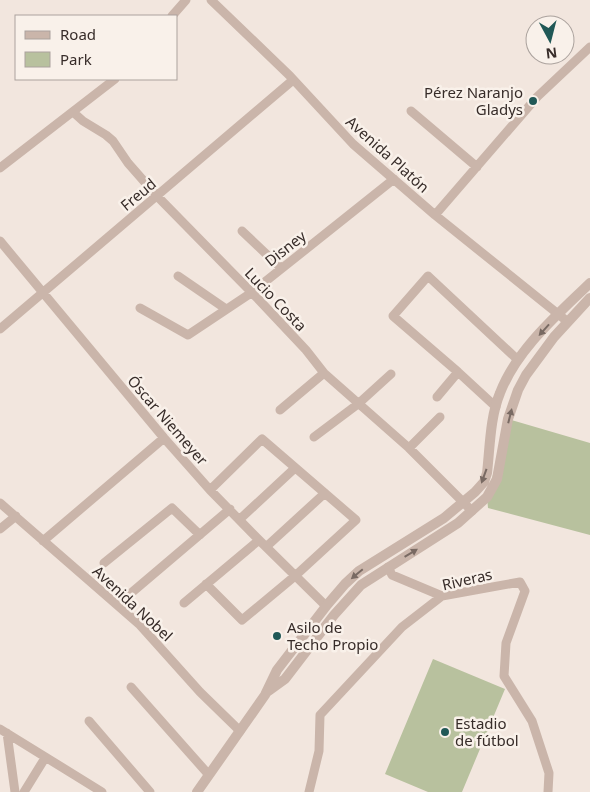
<svg xmlns="http://www.w3.org/2000/svg" width="590" height="792" font-family="'Noto Sans',sans-serif">
	<style>
		.green { fill: #b8c19e }
		.lines { fill: none; stroke-linecap: round; stroke-linejoin: round }
		.minor { stroke: #cab5aa; stroke-width: 9 }
		.tertiary { stroke: #cab5aa; stroke-width: 10 }
		.oneway { fill: #796a63 }
		.poi-dot { fill: #205856; stroke: #f9f1ea; stroke-width: 2 }
		.labels { text-anchor: middle; dominant-baseline: central; stroke-width: 5; stroke-linejoin: round; paint-order: stroke }
		.poi-label { font-size: 15px; fill: #372c29; stroke: #f9f1ea; text-anchor: start }
		.street-label { font-size: 15px; fill: #372c29; stroke: #f9f1ea }
	</style>
	<rect width="100%" height="100%" fill="#f2e6de"/>
	<path class="green" d="M508 419 590 443V535L488 508 487 497Z
		M433 659 505 689 462 792H428L385 774Z"/>
	<g class="lines">
		<path class="minor" d="M211 0 290 76 353 144 435 215 568 322
			M172 16 186 0
			M411 111 477 167
			M73 112 83 121 106 135 113 141 128 163 157 196 260 301 306 350 324 373 409 448 472 511
			M0 168 115 79
			M435 215 537 97 590 47
			M242 231 281 268
			M0 241 164 438 210 490 259 540 326 606
			M178 276 226 309
			M140 308 188 335 251 293 394 179
			M0 329 293 80
			M437 397 458 372
			M496 407 458 372 393 316 428 276 518 360
			M280 410 324 373
			M314 437 358 404 391 374
			M409 448 440 417
			M0 503 139 624 200 692 240 731
			M240 519 295 468
			M0 529 16 516
			M43 541 164 438
			M266 547 325 493
			M104 563 172 508 200 535
			M388 567 392 575 442 596
			M206 584 242 620 295 576 356 520 262 439 210 490
			M184 603 259 540
			M117 605 230 509
			M131 687 209 775
			M89 721 150 792
			M0 729 102 792
			M7 733 15 792
			M24 792 45 758
			M309 792 319 751 320 715 402 627 442 596 520 582 525 591 506 643 504 676 532 721 549 773 548 792"/>
		<path class="tertiary" d="M267 692 285 679 334 615 361 585 458 523 487 497 497 479 508 419 518 390 526 375 554 337 590 298
			M197 792 265 695 277 670 327 605 345 584 359 571 444 518 475 492 484 482 487 473C490 447 490 417 500 393 517 349 557 315 590 283"/>
	</g>
	<defs><path id="oneway-solid" d="M-6-.8H1V-3.2L6.5 0L1 3.2V.8H-6Z" transform="scale(1.25)"/></defs>
	<g class="oneway">
		<use href="#oneway-solid" transform="translate(544 330) rotate(132)"/>
		<use href="#oneway-solid" transform="translate(510 416) rotate(-76)"/>
		<use href="#oneway-solid" transform="translate(484 476) rotate(110)"/>
		<use href="#oneway-solid" transform="translate(411 553) rotate(-31)"/>
		<use href="#oneway-solid" transform="translate(357 574) rotate(140)"/>
	</g>
	<g class="poi-dot">
		<circle cx="533" cy="101" r="5"/>
		<circle cx="277" cy="636" r="5"/>
		<circle cx="445" cy="732" r="5"/>
	</g>
	<g class="labels">
		<g class="poi-label">
			<text x="523" y="92" text-anchor="end">Pérez Naranjo<tspan x="523" dy="17">Gladys</tspan></text>
			<text x="287" y="627">Asilo de<tspan x="287" dy="17">Techo Propio</tspan></text>
			<text x="455" y="723">Estadio<tspan x="455" dy="17">de fútbol</tspan></text>
		</g>
		<g class="street-label">
			<text transform="translate(388 154) rotate(42)">Avenida Platón</text>
			<text transform="translate(138 194) rotate(-40)">Freud</text>
			<text transform="translate(285 248) rotate(-38)">Disney</text>
			<text transform="translate(276 299) rotate(46)">Lucio Costa</text>
			<text transform="translate(168 420) rotate(49)">Óscar Niemeyer</text>
			<text transform="translate(467 579) rotate(-13)">Riveras</text>
			<text transform="translate(133 603) rotate(43)">Avenida Nobel</text>
		</g>
	</g>
	<rect x="15" y="15" width="162" height="65" fill="#f9f1ea" stroke="#aba29d"/>
	<rect x="25" y="31" width="25" height="8" fill="#cab5aa" stroke="#aba29d"/>
	<text x="60" y="40" font-size="15" fill="#372c29">Road</text>
	<rect x="25" y="52" width="25" height="15" fill="#b8c19e" stroke="#aba29d"/>
	<text x="60" y="65" font-size="15" fill="#372c29">Park</text>
	<g transform="translate(550 40) rotate(173)"><circle r="24" fill="#f9f1ea" stroke="#aba29d"/>
	<path d="M0-4L9 19L0 12L-9 19Z" fill="#205856"/>
	<text y="-8" font-size="14" font-weight="bold" text-anchor="middle" fill="#372c29">N</text>
	</g>
</svg>
